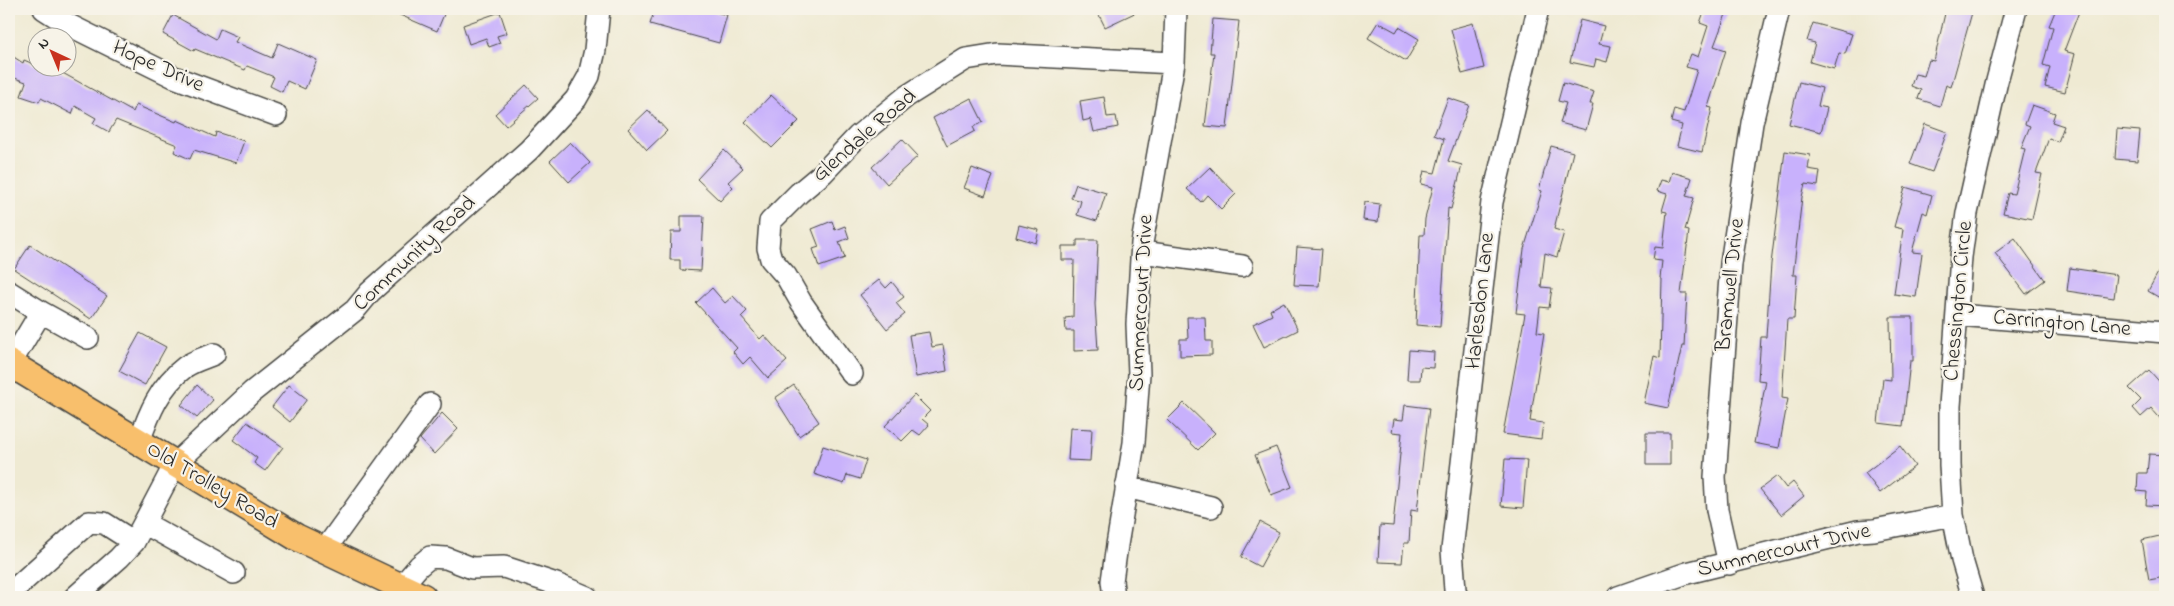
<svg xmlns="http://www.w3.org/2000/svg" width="2174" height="606" font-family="'Indie Flower',sans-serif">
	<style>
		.building { fill: #c8b1fc }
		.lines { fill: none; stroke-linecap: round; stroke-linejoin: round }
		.minor-casing { stroke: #484844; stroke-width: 24 }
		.major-casing { stroke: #484844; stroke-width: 29 }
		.minor { stroke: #fff; stroke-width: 21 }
		.major { stroke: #f8bf6c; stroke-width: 26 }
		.labels { text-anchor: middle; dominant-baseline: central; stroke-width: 4.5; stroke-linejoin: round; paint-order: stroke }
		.street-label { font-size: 22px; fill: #2b2b2b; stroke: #f7f3e8 }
	</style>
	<rect width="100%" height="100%" fill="#f7f3e8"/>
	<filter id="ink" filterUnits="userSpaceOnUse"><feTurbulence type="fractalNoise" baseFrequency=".02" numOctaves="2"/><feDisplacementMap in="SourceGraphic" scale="10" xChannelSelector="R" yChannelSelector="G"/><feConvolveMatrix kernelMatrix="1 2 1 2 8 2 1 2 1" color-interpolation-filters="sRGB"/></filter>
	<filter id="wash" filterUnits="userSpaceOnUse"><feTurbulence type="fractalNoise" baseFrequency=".0096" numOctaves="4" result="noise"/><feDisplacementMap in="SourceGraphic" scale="20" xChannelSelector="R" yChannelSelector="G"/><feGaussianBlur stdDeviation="1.12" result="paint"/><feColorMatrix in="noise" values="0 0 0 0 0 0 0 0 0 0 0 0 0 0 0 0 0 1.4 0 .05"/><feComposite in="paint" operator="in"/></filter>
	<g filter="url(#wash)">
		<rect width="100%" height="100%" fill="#efead3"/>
		<g id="blocks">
			<path class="building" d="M386 9H438L445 12 437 31Z
				M655 9H704L727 15 719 43 650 24Z
				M1096 9H1143L1105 27Z
				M1705 9H1728L1714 46 1726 50 1708 107 1712 108 1702 152 1677 146 1682 125 1671 122 1674 109 1684 112 1697 70 1686 67 1691 54 1698 57 1708 26 1700 23Z
				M1946 9H1973L1951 87 1946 85 1940 106 1918 99 1921 90 1911 86 1915 74 1924 76 1929 60 1934 61Z
				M2056 9H2080L2064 51 2075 54 2065 92 2045 87 2050 67 2043 65 2053 27 2049 26Z
				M500 12 507 33 497 36 500 43 489 47 486 38 469 44 463 25Z
				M173 15 216 39 220 29 238 37 235 42 272 58 278 43 317 60 305 89 287 81 282 92 270 86 274 77 247 66 245 70 195 49 194 51 163 34Z
				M1213 19 1239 21 1227 128 1205 126 1214 53H1210Z
				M1580 20 1604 26 1599 44 1611 46 1607 62 1596 59 1594 67 1570 62Z
				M1378 22 1396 32 1399 27 1419 39 1406 61 1368 38Z
				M1473 23 1484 68 1462 74 1451 29Z
				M1813 23 1852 34 1845 54 1839 53 1834 69 1810 62 1815 43 1807 41Z
				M9 54 23 63 24 60 38 66V68L58 73 59 71 133 112 136 105 176 122 177 120 215 137 216 132 244 141 236 163 194 150 190 159 174 152 177 145 116 120 109 132 93 123 96 118 75 106 72 114 41 98 39 102 21 96 26 82 9 76Z
				M1799 82 1822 88 1818 106 1827 108 1821 132 1789 124Z
				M1563 83 1594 92 1590 104H1593L1586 130 1560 123 1566 103 1558 101Z
				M526 85 538 98 506 126 495 114Z
				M771 95 799 121 772 148 745 122Z
				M1104 97 1107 117 1116 116 1118 127 1094 132 1091 119 1083 121 1080 101Z
				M971 98 983 122 973 127 975 131 947 146 933 118Z
				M1448 98 1469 105 1448 161 1462 165 1451 209 1448 208 1440 327 1416 325 1420 235H1424L1425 219 1433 187 1421 184 1424 171 1435 173 1444 139 1434 135Z
				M2032 105 2055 113 2052 122 2064 126 2058 142 2049 138 2036 173 2042 174 2032 219 2003 213 2008 193 2014 194 2025 149 2021 148 2030 126 2025 124Z
				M648 110 667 131 647 150 628 129Z
				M1925 124 1947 132 1932 172 1910 164Z
				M2117 129 2140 131 2137 161 2115 159Z
				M902 139 918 156 887 184 872 167Z
				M570 142 590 163 569 182 550 161Z
				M1551 146 1573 152 1554 229 1564 232 1557 257 1545 253 1541 287 1552 288 1549 308 1540 307 1537 332 1544 333 1530 421 1543 423 1541 439 1503 434 1525 314 1516 313 1524 249 1542 191 1539 190Z
				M724 150 743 168 728 182 733 187 720 201 697 179Z
				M1785 151 1810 155 1808 169 1820 171 1818 186 1805 184 1802 197 1793 275H1797L1794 319H1787L1782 398 1788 399 1779 448 1754 443 1766 381 1758 380 1761 337H1766L1771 264Z
				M1210 167 1236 194 1221 209 1207 195 1201 202 1187 189Z
				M972 168 993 176 985 196 964 188Z
				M1672 172 1692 178 1686 196 1694 198 1685 230 1689 231 1681 294H1687L1684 346H1682L1668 408 1644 403 1654 356 1660 358 1662 279 1660 278 1662 261 1653 260 1655 247 1663 248 1667 212 1662 211 1667 194 1657 191 1661 180 1669 182Z
				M1076 184 1106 193 1097 221 1077 215 1081 201 1071 198Z
				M1905 187 1932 195 1927 214 1923 212 1912 252 1922 253 1916 297 1894 294 1903 229 1894 227Z
				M1365 202 1380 204 1378 222 1363 220Z
				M681 216H704L701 271 680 270V260H670L671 232H681Z
				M832 221 835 230 845 226 849 238 839 242 845 258 819 267 813 249 819 247 812 229Z
				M1019 225 1039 230 1036 243 1016 237Z
				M2015 238 2045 280 2026 294 1995 253Z
				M1077 240H1098L1095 304 1098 350 1074 351V331H1066L1065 318 1073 317 1074 260H1062V246H1077Z
				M30 245 107 296 91 319 14 269Z
				M1297 247 1322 249 1319 286 1294 285Z
				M2165 260V301L2148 291Z
				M2070 268 2117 275 2114 298 2067 291Z
				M879 280 886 288 892 282 904 297 896 303 905 314 887 329 860 295Z
				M712 288 725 303 733 296 747 311 741 317 760 339 764 335 787 361 768 378 750 357 743 364 733 352 737 348 696 303Z
				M1284 302 1298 330 1264 347 1253 324 1272 315 1270 310Z
				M1187 317H1205L1206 341H1212V355L1180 356V339H1188Z
				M1890 317H1913V361H1910L1903 426 1878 423 1883 379 1891 380Z
				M929 332 932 347 943 345 947 371 916 377 909 335Z
				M140 333 166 347 145 385 119 371Z
				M1409 350 1434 352 1433 368 1421 367 1420 380H1407Z
				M2149 370 2165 388V424L2151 408 2141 417 2133 408 2141 400 2129 388Z
				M197 385 213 400 197 418 181 405Z
				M289 385 307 399 290 422 272 407Z
				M794 385 819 422 799 436 775 398Z
				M914 395 930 411 922 419 929 425 920 435 913 430 902 441 885 426Z
				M1184 403 1215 433 1198 450 1167 420Z
				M1405 405 1429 408 1417 511 1411 510 1409 543H1404L1402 563 1378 562 1380 525 1393 526 1402 433 1392 432 1394 419 1403 420Z
				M442 413 458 429 434 454 420 439Z
				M247 422 283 447 265 471 254 463 257 458 233 440Z
				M1070 428 1092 429 1090 461 1068 460Z
				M1646 433H1670V465H1646Z
				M823 446 866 460 860 479 847 475 844 484 814 474Z
				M1900 446 1915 466 1880 493 1865 473Z
				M1276 447 1292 487 1271 495 1255 455Z
				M2149 454 2165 455V506L2146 505 2147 492 2137 491 2138 473H2147Z
				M1505 459 1527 460 1523 508 1501 506Z
				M1777 476 1786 488 1793 482 1804 496 1781 515 1760 489Z
				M1260 522 1279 532 1260 567 1241 557Z
				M2164 535 2165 577 2149 580 2142 540Z"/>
		</g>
	</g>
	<g filter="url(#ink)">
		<use href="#blocks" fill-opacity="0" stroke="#484844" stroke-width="1"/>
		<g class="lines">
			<defs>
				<path id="minor" d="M44 9 69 25 174 77 276 115
					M1142 252 1242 266
					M9 292 41 312 10 364
					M41 312 88 338
					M1958 315 2165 332
					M852 374 801 302 786 276 771 259 768 248 770 222 799 193 823 173 858 136 907 96 966 59 997 54 1174 63
					M139 442C149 413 160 386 185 367 193 361 205 358 214 354
					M1126 487 1211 507
					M144 523 234 573
					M324 551 430 404
					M1729 564 1717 510 1715 477 1731 264 1752 123 1779 9
					M400 588 419 566 430 557 446 558 472 568 504 567 556 584 587 597
					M9 594 89 522 104 523 134 542
					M75 597 119 558 134 542 175 464 252 392 355 310 370 292 529 150 576 99 589 76 595 50 599 9
					M1114 597 1112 581 1117 545 1134 443 1139 374 1137 324 1142 243 1174 63 1176 9
					M1457 597 1455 590 1452 550 1492 202 1538 9
					M1618 597 1687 573 1858 531 1874 530 1953 515
					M1973 597 1962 560 1953 515 1950 465V406L1961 257 1967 213 1997 81 2016 9"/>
				<path id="major" d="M9 363 296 537 423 597"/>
			</defs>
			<use href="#minor" class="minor-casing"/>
			<use href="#major" class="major-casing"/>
			<use href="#minor" class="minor"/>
			<use href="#major" class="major"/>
		</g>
	</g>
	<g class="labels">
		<g class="street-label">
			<text transform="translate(158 67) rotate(24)">Hope Drive</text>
			<text transform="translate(865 136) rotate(-41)">Glendale Road</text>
			<text transform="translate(415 254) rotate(-43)">Community Road</text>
			<text transform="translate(1731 285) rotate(-84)">Bramwell Drive</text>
			<text transform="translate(1481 301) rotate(-84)">Harlesdon Lane</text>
			<text transform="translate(1959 301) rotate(-85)">Chessington Circle</text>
			<text transform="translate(1142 303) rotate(-87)">Summercourt Drive</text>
			<text transform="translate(2062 324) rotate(5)">Carrington Lane</text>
			<text transform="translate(212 486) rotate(31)">Old Trolley Road</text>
			<text transform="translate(1784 551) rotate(-13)">Summercourt Drive</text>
		</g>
	</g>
	<rect width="2174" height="606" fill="none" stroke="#f7f3e8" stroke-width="30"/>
	<g transform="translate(52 52) rotate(316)"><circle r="24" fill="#f7f3e8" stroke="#a5a39c"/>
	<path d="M0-4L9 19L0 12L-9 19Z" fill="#c8321e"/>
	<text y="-8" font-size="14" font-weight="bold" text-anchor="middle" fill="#2b2b2b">N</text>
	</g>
</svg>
